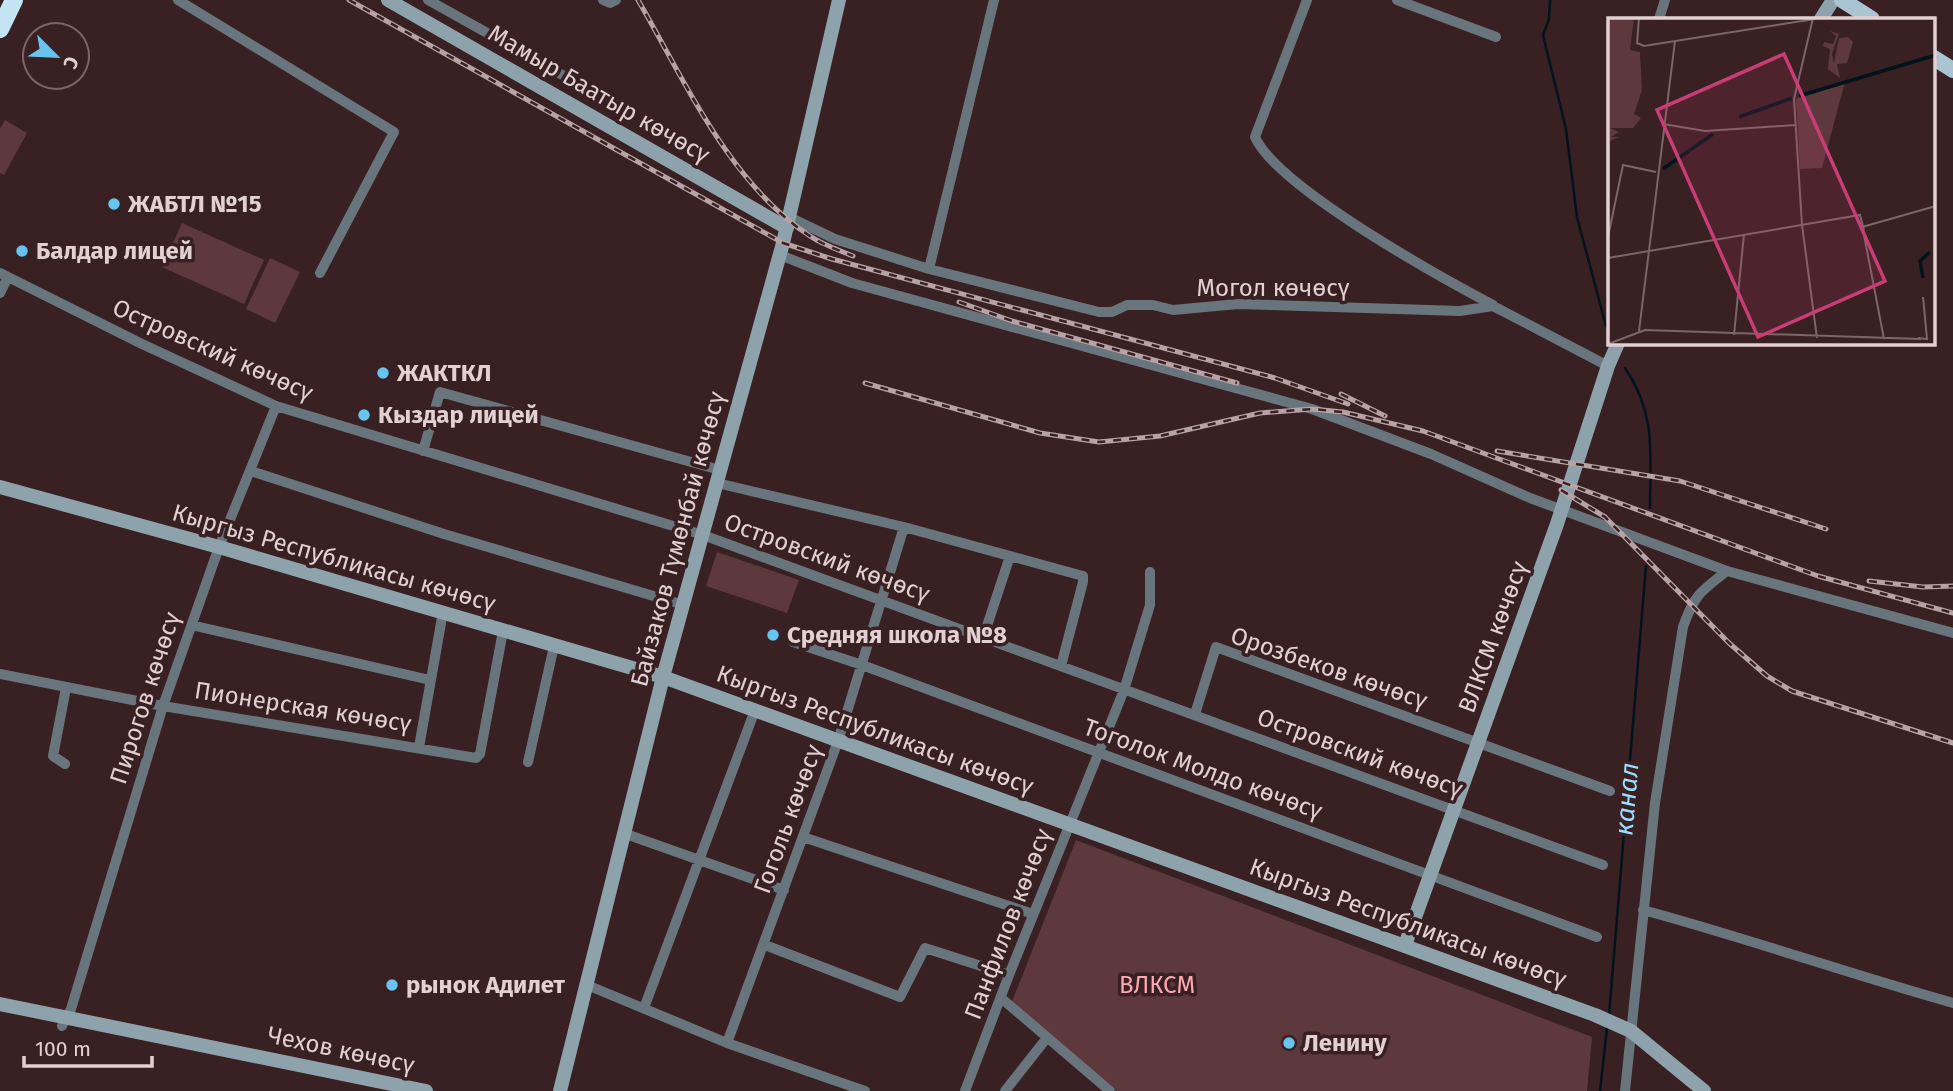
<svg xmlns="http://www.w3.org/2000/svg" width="1953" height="1091" font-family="'Fira Sans',sans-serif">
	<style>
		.green { fill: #5d393d }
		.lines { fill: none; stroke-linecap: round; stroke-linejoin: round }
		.stream { stroke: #03131b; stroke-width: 2.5 }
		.street { stroke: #69757c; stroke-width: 10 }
		.secondary { stroke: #8ea2ac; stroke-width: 14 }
		.primary { stroke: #abc4d1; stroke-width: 16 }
		.highway { stroke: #c4e3f3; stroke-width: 18 }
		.rail-casing { stroke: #b7a3a5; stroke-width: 5 }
		.rail { stroke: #382023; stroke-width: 2.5; stroke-dasharray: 8; stroke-linecap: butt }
		.poi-dot { fill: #66c4ef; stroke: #382023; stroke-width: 2.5 }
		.labels { text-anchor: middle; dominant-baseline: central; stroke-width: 7; stroke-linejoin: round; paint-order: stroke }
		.street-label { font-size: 24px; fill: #e2d0d2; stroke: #382023 }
		.poi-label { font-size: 24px; font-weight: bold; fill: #e2d0d2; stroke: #382023; text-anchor: start }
		.park-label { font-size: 24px; fill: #fda8b1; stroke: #382023 }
		.water-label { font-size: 26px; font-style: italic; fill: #9bdeff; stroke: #382023 }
		.inset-river { fill: none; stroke: #03131b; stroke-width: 3.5 }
		.inset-road { fill: none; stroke: #7c6669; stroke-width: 2 }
		.view { fill: #c83d73; fill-opacity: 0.15; stroke: #c83d73; stroke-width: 3.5 }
		.inset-edge { fill: none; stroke: #e2d0d2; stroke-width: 3.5 }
	</style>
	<rect width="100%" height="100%" fill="#382023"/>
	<path class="green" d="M5 120 27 133 4 175 0 173V129Z
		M182 223 264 260 244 304 162 267Z
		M270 258 300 272 275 323 246 309Z
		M717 552 799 580 787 613 706 586Z
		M1076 840 1592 1037 1587 1091H1117L1011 1004Z"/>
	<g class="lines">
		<path class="stream" d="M1550 0 1549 19 1543 35 1566 129 1577 217 1606 326
			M1625 368C1657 415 1650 454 1650 508
			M1609 1015 1646 566
			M1600 1091 1607 1028"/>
		<path class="street" d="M178 0 394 132 320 273
			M428 0 618 106
			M603 0 610 3 616 0
			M1307 0 1255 137C1277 187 1440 277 1493 305
			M1397 0 1496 37
			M1659 19 1665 0
			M789 217 835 239 929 269 1099 312H1112L1127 305H1153L1173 310 1238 304 1460 311 1493 306 1608 366
			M780 255 852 283 1312 409 1431 454 1530 498 1727 571
			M929 269 994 0
			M0 273 142 344 276 406 703 535 1603 865
			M0 293 8 277
			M423 451 440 392 720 470
			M251 471 444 534 684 605
			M717 483 904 527 1083 576V582L1061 666
			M191 625 430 680
			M983 638 1010 556
			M793 642 862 665 1597 937
			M0 674 163 706 476 758 480 754 503 631
			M1195 714 1216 647 1610 791
			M419 747 443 612
			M528 762 554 646
			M65 764 53 756 66 688
			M623 833 784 890
			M803 837 1033 914
			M1643 910C1747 938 1849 974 1953 1003
			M765 945 900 997 925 948 1009 975
			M587 985 727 1043 865 1091
			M1001 998 1110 1091
			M644 1008 755 710
			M62 1026 71 1009 163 706 219 547 276 406
			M727 1043 838 741 904 527
			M965 1091 1009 975 1124 690 1150 605V572
			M1005 1091 1046 1039
			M1625 1091 1655 803 1683 627C1694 595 1701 591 1727 571L1953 633"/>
		<path class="secondary" d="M388 0 787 228
			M1821 19 1833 0
			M0 487 219 547 663 677 1595 1015 1631 1031 1704 1091
			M1405 945 1557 524 1608 366 1618 343
			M0 1004 426 1091
			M560 1091 663 677 783 243 839 0"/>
		<path class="primary" d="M1842 0 1872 19
			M1934 58 1953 70"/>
		<path class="highway" d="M0 29 14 0"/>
		<defs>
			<path id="rail" d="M349 0 783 243 832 259 1275 378 1348 404
				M638 0C685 81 730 184 810 236 823 245 839 250 853 256
				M959 302 1012 321 1237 383
				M865 383 1040 433 1099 442 1160 436 1260 413 1312 409 1343 412 1423 431 1818 576 1953 613
				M1341 394 1385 416
				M1497 451 1680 481 1826 529
				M1561 490 1605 517 1729 643 1767 676 1792 691 1953 743
				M1869 581 1923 587 1953 586"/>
		</defs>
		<use href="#rail" class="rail-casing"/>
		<use href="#rail" class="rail"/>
	</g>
	<g class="poi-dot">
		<circle cx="114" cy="204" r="7"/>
		<circle cx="22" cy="251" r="7"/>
		<circle cx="383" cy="373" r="7"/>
		<circle cx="364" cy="415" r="7"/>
		<circle cx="773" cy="635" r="7"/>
		<circle cx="392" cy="985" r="7"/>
		<circle cx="1289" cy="1043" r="7"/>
	</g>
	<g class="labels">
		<g class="street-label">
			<text transform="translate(599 94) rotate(30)">Мамыр Баатыр көчөсү</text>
			<text x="1273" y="288">Могол көчөсү</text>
			<text transform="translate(213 350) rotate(24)">Островский көчөсү</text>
			<text transform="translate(678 539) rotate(-75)">Байзаков Түмөнбай көчөсү</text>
			<text transform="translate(334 558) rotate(16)">Кыргыз Республикасы көчөсү</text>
			<text transform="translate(827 558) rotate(20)">Островский көчөсү</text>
			<text transform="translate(1493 637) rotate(-70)">ВЛКСМ көчөсү</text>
			<text transform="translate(1329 668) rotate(19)">Орозбеков көчөсү</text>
			<text transform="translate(145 698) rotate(-72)">Пирогов көчөсү</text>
			<text transform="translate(303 707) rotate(9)">Пионерская көчөсү</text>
			<text transform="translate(875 730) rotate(20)">Кыргыз Республикасы көчөсү</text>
			<text transform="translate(1360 753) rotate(20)">Островский көчөсү</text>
			<text transform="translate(1203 769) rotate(20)">Тоголок Молдо көчөсү</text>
			<text transform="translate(788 819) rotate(-70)">Гоголь көчөсү</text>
			<text transform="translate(1408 923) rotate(20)">Кыргыз Республикасы көчөсү</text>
			<text transform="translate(1008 924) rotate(-69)">Панфилов көчөсү</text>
			<text transform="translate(341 1050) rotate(12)">Чехов көчөсү</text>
		</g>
		<g class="poi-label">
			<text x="128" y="204">ЖАБТЛ №15</text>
			<text x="36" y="251">Балдар лицей</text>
			<text x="397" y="373">ЖАКТКЛ</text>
			<text x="378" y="415">Кыздар лицей</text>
			<text x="787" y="635">Средняя школа №8</text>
			<text x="406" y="985">рынок Адилет</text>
			<text x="1303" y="1043">Ленину</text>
		</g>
		<g class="park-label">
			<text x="1157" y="985">ВЛКСМ</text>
		</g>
		<g class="water-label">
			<text transform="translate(1627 799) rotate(-85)">канал</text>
		</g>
	</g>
	<g transform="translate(1608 18)">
		<rect width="327" height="327" fill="#382023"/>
		<path d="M0 0H26L22 32 32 34 34 72 26 96 33 100 25 110H2L11 114 3 119H11L0 124ZM222 13 231 16 224 36 226 45 231 20 240 19 245 24 239 45 229 46 232 60 220 51 222 31 215 28 216 24 225 26 228 18ZM237 64 214 150 192 151 188 81Z" fill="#5d393d"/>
		<path class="inset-river" d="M191 78 328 37M131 99 184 80M55 151 105 116M315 260 312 243 322 234"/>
		<path class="inset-road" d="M31 0 29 25 36 28 207 1M205 0 186 81 194 207 209 320M55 106 97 113 187 107M254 209 328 188M255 212 276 321M0 219 15 147 48 154M0 240 252 197 256 212M31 313 67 23M126 317 136 216M310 320 319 321 315 279M0 326 37 312 313 321"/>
		<path class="view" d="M176 36 277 263 150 319 49 92Z"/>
		<rect width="327" height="327" class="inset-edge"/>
	</g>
	<g transform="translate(56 56) rotate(114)"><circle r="33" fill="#382023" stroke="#7c6669" stroke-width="2"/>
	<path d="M0-5L12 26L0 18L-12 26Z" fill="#66c4ef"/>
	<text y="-10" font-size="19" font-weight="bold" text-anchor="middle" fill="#e2d0d2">С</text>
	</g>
	<path d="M24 1056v10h128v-10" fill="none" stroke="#e2d0d2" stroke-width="3.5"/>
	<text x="35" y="1056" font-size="21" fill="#e2d0d2" stroke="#382023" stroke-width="5" paint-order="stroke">100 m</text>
</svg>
